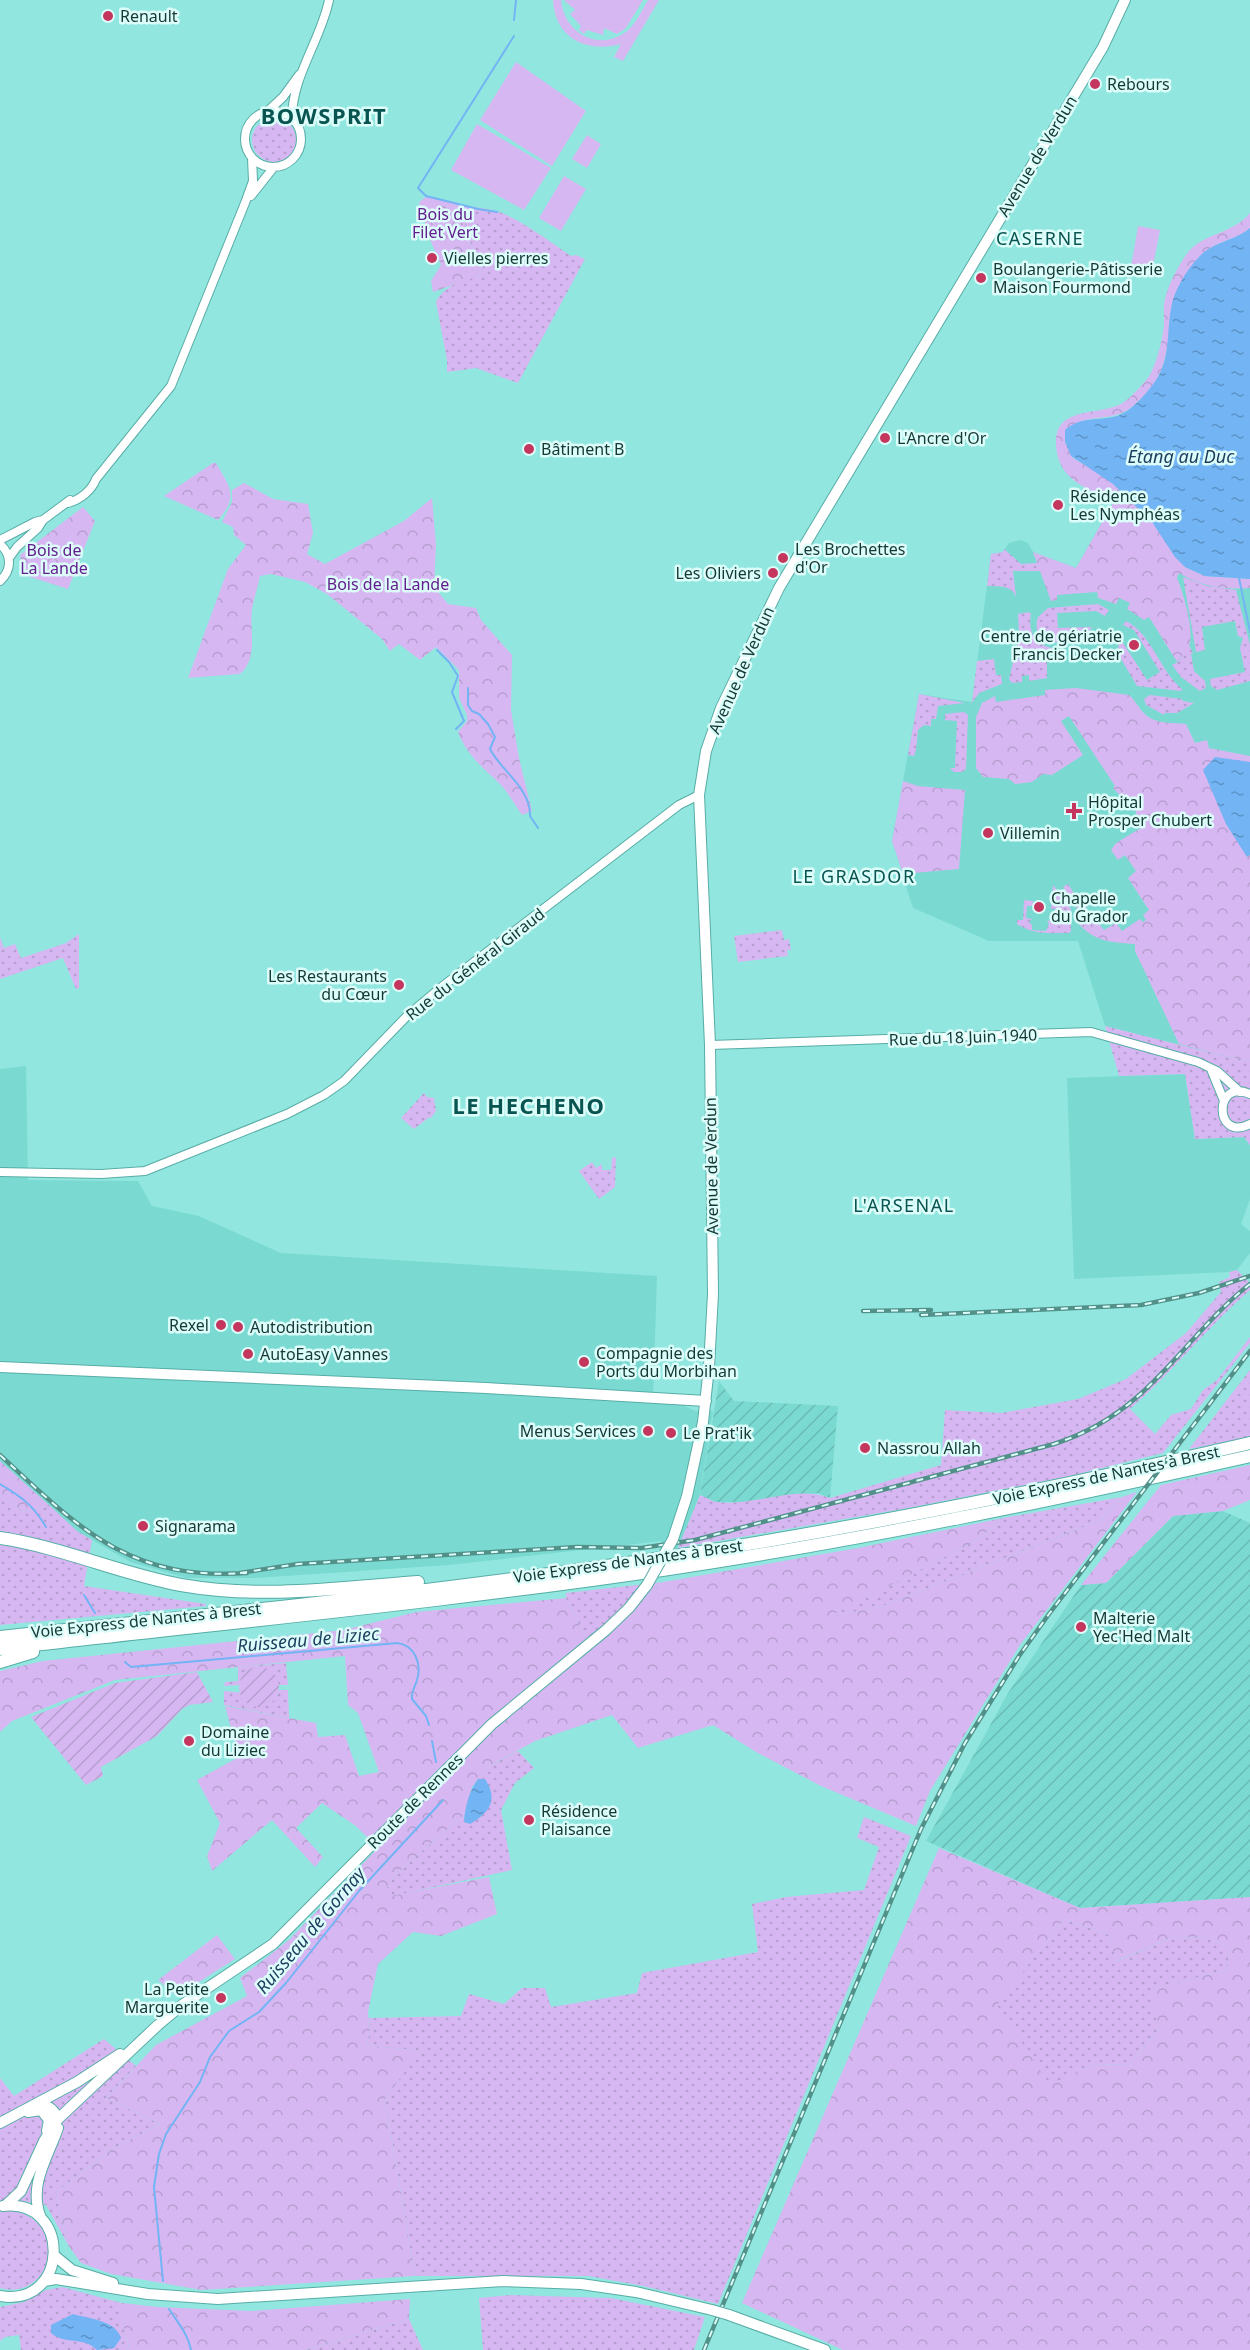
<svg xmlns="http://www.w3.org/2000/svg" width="1250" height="2350" font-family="'Noto Sans',sans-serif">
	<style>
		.built { fill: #7adad2 }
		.industrial { fill: url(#industrial-furrows) }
		.grass { fill: url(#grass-dots) }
		.forest { fill: url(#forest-crowns); fill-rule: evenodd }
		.garden { fill: url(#garden-furrows) }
		.pitch { fill: #d6b7f2 }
		.water { fill: url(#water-ripples) }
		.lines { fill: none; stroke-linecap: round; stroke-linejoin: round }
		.stream { stroke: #72b4f4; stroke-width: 2 }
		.minor-casing { stroke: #57ada6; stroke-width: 10 }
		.major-casing { stroke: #57ada6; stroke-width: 12 }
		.highway-casing { stroke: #57ada6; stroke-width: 14 }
		.minor { stroke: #fff; stroke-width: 8 }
		.major { stroke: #fff; stroke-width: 10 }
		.highway { stroke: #fff; stroke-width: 12 }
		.rail-casing { stroke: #52908a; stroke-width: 4.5 }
		.rail { stroke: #ddfdfa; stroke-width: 2; stroke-dasharray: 7; stroke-linecap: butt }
		.major-bridge-casing { stroke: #57ada6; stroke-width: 12; stroke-linecap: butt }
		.major-bridge { stroke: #fff; stroke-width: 10 }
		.poi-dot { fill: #c5365e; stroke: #ddfdfa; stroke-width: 2 }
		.labels { text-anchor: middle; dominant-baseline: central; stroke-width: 5; stroke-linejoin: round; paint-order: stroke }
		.poi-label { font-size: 16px; fill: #133835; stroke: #ddfdfa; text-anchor: start }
		.street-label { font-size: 16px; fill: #133835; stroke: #ddfdfa }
		.park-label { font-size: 16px; fill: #631e8d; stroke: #ddfdfa }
		.neighbourhood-label { font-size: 18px; letter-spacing: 1.5px; fill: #085450; stroke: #ddfdfa }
		.water-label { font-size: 18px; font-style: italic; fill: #1c3e5e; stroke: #ddfdfa }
		.district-label { font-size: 22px; font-weight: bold; letter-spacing: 1.5px; fill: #085450; stroke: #ddfdfa }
	</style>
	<defs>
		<pattern id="industrial-furrows" width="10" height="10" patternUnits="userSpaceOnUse" patternTransform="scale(1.5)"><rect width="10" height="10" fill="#7adad2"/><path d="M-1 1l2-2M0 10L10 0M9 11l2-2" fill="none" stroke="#69bcb5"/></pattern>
		<pattern id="grass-dots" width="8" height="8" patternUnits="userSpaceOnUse" patternTransform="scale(1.5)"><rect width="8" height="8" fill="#d6b7f2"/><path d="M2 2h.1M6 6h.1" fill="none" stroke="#b79ed0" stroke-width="1.8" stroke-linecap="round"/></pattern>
		<pattern id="forest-crowns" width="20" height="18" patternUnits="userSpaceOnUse" patternTransform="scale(1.5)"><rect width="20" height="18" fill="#d6b7f2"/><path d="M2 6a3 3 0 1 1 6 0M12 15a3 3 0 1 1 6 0" fill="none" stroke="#b79ed0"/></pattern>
		<pattern id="garden-furrows" width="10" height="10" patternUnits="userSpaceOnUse" patternTransform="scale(1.5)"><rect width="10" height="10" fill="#d6b7f2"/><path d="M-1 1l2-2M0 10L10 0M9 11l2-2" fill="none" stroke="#b79ed0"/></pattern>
		<pattern id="water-ripples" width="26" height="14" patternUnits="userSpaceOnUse" patternTransform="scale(1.5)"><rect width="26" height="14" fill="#72b4f4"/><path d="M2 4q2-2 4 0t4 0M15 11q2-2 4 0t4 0" fill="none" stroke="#5c93c6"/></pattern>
	</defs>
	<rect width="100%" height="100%" fill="#91e7df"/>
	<path class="built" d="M1113 503 1232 589 1250 588V1060L1228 1057 1105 1026 1078 941H989L913 908 906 887 907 874H903L892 841 919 694 972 702 991 554 1003 552 1009 543 1020 540 1028 543 1033 552 1076 568Z
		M26 1066 28 1180 138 1181 152 1206 199 1216 281 1253 657 1276 653 1402 682 1405 696 1411H713L700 1495 678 1548 659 1550 662 1541 449 1565 256 1578H187L130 1562 77 1531 0 1461V1069Z
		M1185 1074 1195 1139 1244 1137 1250 1145V1199L1241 1224 1250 1231V1253L1237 1270 1229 1272 1074 1279 1067 1078Z"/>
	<path class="industrial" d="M719 1381 734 1401 838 1406 830 1498 818 1493 747 1502H715L700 1495Z
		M1223 1511 1250 1523V1897L1080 1908 926 1841 1008 1693 1081 1585 1106 1583 1173 1516Z"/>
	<path class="grass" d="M252 140a22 22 0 1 1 44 0a22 22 0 1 1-44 0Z
		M459 204C471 207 484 208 496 211 517 217 552 243 571 256L576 255 585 259 518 383 476 368 447 372V360L436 302C443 286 464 280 479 276L483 267 471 244Z
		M1004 549 1021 564 1038 563 1041 571H1013L1016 597C1011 584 998 587 987 586L991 554 1003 552Z
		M1183 577 1207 586 1236 590 1250 645V681L1217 690 1211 686 1210 679 1245 672 1240 648 1243 638 1238 636 1235 621 1202 627 1205 650 1196 652Z
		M1098 604 1109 610 1105 616 1096 611 1057 613 1058 628 1092 627C1081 648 1027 650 1038 617L1048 608Z
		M1029 612 1031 614C1028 632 1034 644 1052 648V651H1047V678L1029 681V675L1022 676V682L1012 683 1009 679 1013 662 1020 658 1017 652V637H1019L1018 614Z
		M1126 621C1152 634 1159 670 1182 689L1181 691 1137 686 1117 652 1119 644 1123 643 1147 680 1160 672 1134 630 1123 625Z
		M1189 645 1193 653 1191 654 1194 671 1205 681 1206 688 1200 691 1181 677 1172 665 1178 662Z
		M994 659 996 675H1001L1002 684 979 693 972 703 977 661Z
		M919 694 965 703 938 706 936 719H931V726L924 725 918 730 916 750 914 756 908 755Z
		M1150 695 1182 699 1183 701 1194 703 1177 713H1165L1164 715 1146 705 1144 699Z
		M964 712 968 715 966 769 962 772H954L950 768H955L957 721 945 720V714Z
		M1053 885 1071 909V931L1069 933C1049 933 1034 935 1017 924V920H1023L1024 900 1033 901V906H1027L1026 918 1032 919 1029 922 1032 925V930L1046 931 1049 924 1047 921 1053 920 1055 909H1051Z
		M782 930 784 940 789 939 791 950H787L788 956 738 962 734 936Z
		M79 934V988L76 989 63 958 0 979V937L4 948 15 944 21 958 66 943Z
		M1105 1026 1228 1057 1250 1060V1145L1244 1137 1195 1139 1185 1074 1119 1076Z
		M424 1093 427 1097 434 1098 436 1111 431 1118 430 1117 414 1129 401 1118Z
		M616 1157 615 1187 599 1199 579 1171 592 1162 596 1168 602 1164V1170H611L612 1158Z
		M1237 1270 1250 1283V1290C1207 1327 1173 1372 1130 1409L1155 1434 1171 1415 1191 1409 1203 1390 1217 1380 1250 1337V1343L1163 1453 1070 1476 908 1508 678 1548 700 1495C706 1497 712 1502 718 1502 754 1507 797 1484 830 1498L941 1465 945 1410 1001 1413 1078 1399 1126 1379 1186 1333 1221 1292 1219 1282 1230 1277 1229 1272Z
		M1250 1369V1437L1189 1449 1250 1370Z
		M0 1495 24 1512 50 1506 77 1531 92 1540 84 1586 206 1604V1606L0 1625Z
		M1122 1497 1101 1520 880 1607 828 1617 979 1539 1003 1518Z
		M663 1582 591 1649 566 1598V1593Z
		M286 1663 288 1685H279L248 1670 243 1675 239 1685 224 1686 225 1682 238 1681V1667Z
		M279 1690H288L289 1718 224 1705V1691L277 1696Z
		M518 1751 534 1768 515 1783 501 1810 512 1870 379 1899 396 1874 465 1814 464 1822 485 1779H478L488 1767Z
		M864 1817 911 1836 718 2304 643 2286 588 2276H415L385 2099 419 2051 367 2045 370 2029 369 2018 461 2016 469 1994 504 2004 522 1988H545L551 2007 637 1993 642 1973 758 1952 752 1904 786 1897 864 1890 879 1847 857 1838Z
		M1064 1919 1109 1935 1117 1961 1173 1937 1213 1938 1230 1950 1226 1970 1151 1990 1159 2029 1129 2065 1094 2064 1050 2086 996 2005Z
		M104 2039 136 2066 106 2098 160 2124 114 2148 56 2192 68 2245 46 2205 22 2201 0 2202V2078L14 2096Z
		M10 2210C75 2222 50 2302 0 2288V2212Z
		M62 2287 122 2303V2321L129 2346 127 2350H21L19 2335 5 2337 0 2341V2307L24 2302 46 2290Z
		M510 2295 611 2298 705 2317 694 2350H483L479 2298Z
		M409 2319 423 2350H305Z"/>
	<path class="forest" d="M426 197 459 203 471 244 483 267 479 276 433 292 431 281 441 265 428 235 419 202Z
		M1250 213V228C1238 239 1222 240 1209 249 1200 255 1182 283 1176 293 1171 303 1171 314 1170 325 1166 361 1163 381 1133 406 1118 419 1103 416 1086 420 1079 421 1072 427 1065 431V442L1073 458 1101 474 1113 484 1152 522 1185 567 1205 576 1250 579V588C1225 590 1201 587 1179 573L1177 578C1183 592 1195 631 1189 646 1187 651 1181 657 1177 662L1149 617 1144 620 1127 609 1130 603 1119 598 1116 604 1098 598 1097 592 1057 595V600L1051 601 1033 552 1076 568 1113 503C1087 487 1058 481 1056 445 1054 406 1097 416 1121 404 1130 399 1141 386 1147 379 1154 371 1162 343 1163 332 1165 323 1163 313 1164 304 1166 289 1177 268 1186 255 1201 233 1234 234 1250 213Z
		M213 463H216C229 487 240 495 218 520L164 496Z
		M244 483 273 499 308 504 313 533 307 554 325 564 404 521 432 498 436 545 434 587 448 604 476 608 481 620 512 655 511 710 519 758 532 811 522 815C515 805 508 792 499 783 483 768 466 754 458 732L467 721V715L459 698V670L436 647 420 660 399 644 390 651 382 639 327 594 305 582 271 574 260 576C258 587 254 598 252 609 249 630 259 658 240 674L188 678 228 569 246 545 234 535 233 527 222 522 232 502V490Z
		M83 507 95 521 68 589 24 575 20 555Z
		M1076 688 1129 695C1134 699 1137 705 1141 710 1153 725 1169 722 1186 724L1195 743 1207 740 1209 748 1250 756V1060L1228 1057 1179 1044 1135 951V944C1110 942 1094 942 1077 922L1078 910 1063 887 1068 884 1075 895 1079 893 1087 906 1086 908 1104 930 1116 923 1122 931 1140 919 1143 922 1146 920 1143 915 1149 910 1128 878 1136 871 1125 855 1118 860 1111 850 1116 843 1141 828C1138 819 1136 807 1128 801 1122 796 1118 794 1113 788L1115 786 1069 716 1061 721 1083 755 1052 775 1043 774 1032 782 1015 784 1009 779 983 777 976 768V717L982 703 995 696 996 702 1045 695V690Z
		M903 781 918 786 965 790 959 869 903 874 892 841Z
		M0 1461 50 1506 24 1512 0 1495Z
		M1250 1465V1500L1223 1511 1173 1516 1106 1583 1081 1585 1161 1485Z
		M1137 1492 1020 1645 930 1791 916 1826 821 1786 756 1752 713 1725 638 1748 612 1715 535 1741 488 1767 472 1787 465 1814 396 1874 380 1898 489 1877 497 1914 441 1936 413 1932 378 1964 368 2012 370 2029 367 2045 420 2051 385 2099 415 2276 201 2290 111 2274 81 2263 68 2245 56 2192 114 2148 160 2124 106 2098 156 2045 247 1996 240 1978 289 1940 378 1848 356 1826 322 1803 296 1828 323 1857 315 1867 272 1820 212 1871 207 1856 220 1823 197 1780 239 1757 225 1706 316 1723 318 1737 345 1735 359 1776 379 1772 358 1713 348 1705 345 1656 115 1680 12 1721 0 1732V1671L43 1661 344 1630 416 1612 566 1598 591 1649 663 1582 858 1548 1003 1518 979 1539 831 1616 880 1607 1101 1520 1122 1497Z
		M939 1848 1080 1908 1250 1897V2350H843L742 2303ZM1064 1919 1109 1935 1116 1961 1173 1937 1213 1938 1230 1950 1226 1970 1150 1990 1159 2029 1129 2065 1094 2064 1050 2085 997 2005Z
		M217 1935 235 1959 177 1996 158 1980Z
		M410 2299 409 2319 305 2350H127L129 2346 122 2321V2303L158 2307 252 2311Z"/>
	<path class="garden" d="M239 1687a20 20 0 1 1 40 0a20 20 0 1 1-40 0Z
		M197 1672 213 1702 189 1705 182 1709 157 1736 101 1767 103 1776 86 1785 31 1717 115 1683Z"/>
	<path class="pitch" d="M553 0H561C564 33 599 53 627 31 636 24 642 10 648 0H659L623 61 614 57 621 44C587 53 555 39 553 0Z
		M564 0H643L626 28 617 34 604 28 603 35 587 30 584 34 579 30 581 26 570 14 575 10Z
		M516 62 586 111 552 166 480 120Z
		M477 124 551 168 524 210 451 170Z
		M587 135 601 144 587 168 572 159Z
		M564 176 586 189 561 231 539 218Z
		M1138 226 1160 230 1152 271 1131 267Z"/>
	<path class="water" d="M1250 228V579L1205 576 1185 567 1175 557 1152 522 1113 484 1071 456 1065 442V430C1081 416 1098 421 1117 416 1131 411 1142 398 1151 387 1173 360 1165 335 1172 304 1175 289 1188 268 1199 257 1212 242 1235 241 1250 228Z
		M1215 757 1250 762V855L1247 857 1226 824 1203 770Z
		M478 1779H485C499 1800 489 1813 470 1824L464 1822C465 1807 469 1791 478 1779Z
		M73 2314C90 2319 115 2320 121 2338L114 2348 97 2350C84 2336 64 2345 51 2333V2325Z"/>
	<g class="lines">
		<path class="stream" d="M514 20 516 0
			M497 212 478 209 426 196 418 188 514 36
			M1239 578 1250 632
			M437 650 449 662 458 676 452 692 464 721 456 729
			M468 688V705L472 711 479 714 488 724 495 737 490 749C501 771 531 788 530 816L538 828
			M0 1484C22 1497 33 1505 46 1527
			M84 1595 95 1613
			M125 1662 131 1667 397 1643C415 1645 422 1664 417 1680 415 1687 411 1692 412 1699L426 1716 429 1725
			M432 1741 436 1762
			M163 2281 154 2187 159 2154 166 2134 200 2082 210 2057 229 2031 259 2012 286 1983 359 1891 443 1800
			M169 2309C178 2323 188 2334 191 2350"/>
		<defs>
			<path id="minor" d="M269 110 283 97 299 75
				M245 139a28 28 0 1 1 56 0a28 28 0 1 1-56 0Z
				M292 118C292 76 321 40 329 0
				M251 196 274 167
				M68 503C80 500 92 490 96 479L171 386 245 203 253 181 252 158
				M0 540 35 522 43 520
				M0 544C12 555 12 570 0 581
				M9 558 17 547 38 528 43 520 70 500
				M710 1045 1091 1032 1198 1062 1217 1071 1240 1092
				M1211 1069 1224 1101
				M1250 1094C1213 1077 1214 1143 1250 1124
				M0 1172 101 1174 145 1171 287 1114 324 1095 344 1081 407 1016 439 989 679 805 699 795"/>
			<path id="major" d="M0 1367 486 1388 706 1401
				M673 1539 687 1496 703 1422 709 1367 713 1294 710 1045 699 795 706 751 721 708 779 588 1103 47 1125 0
				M39 2104C50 2106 54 2110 58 2119
				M28 2112 41 2110 49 2120 47 2131
				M0 2123 77 2082 120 2054
				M6 2205 21 2191 44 2141 58 2119 158 2025 182 2005 273 1944 492 1724 606 1630 629 1608 647 1585
				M41 2218C28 2186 47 2159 58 2128
				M55 2256 72 2270 113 2283
				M44 2281 56 2279 148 2294 218 2299 503 2281 581 2284 636 2292 712 2310
				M0 2296C70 2308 72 2198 3 2206
				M729 2315 825 2350"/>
			<path id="highway" d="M0 1538C62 1547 120 1574 181 1585 260 1599 339 1588 418 1582
				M0 1637C230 1613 460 1589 688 1554 877 1524 1064 1486 1250 1443
				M0 1649C223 1623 447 1602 669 1569 864 1540 1058 1499 1250 1456
				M0 1662 33 1652"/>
		</defs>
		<use href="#minor" class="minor-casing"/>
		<use href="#major" class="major-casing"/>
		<use href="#highway" class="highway-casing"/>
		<use href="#minor" class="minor"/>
		<use href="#major" class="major"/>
		<use href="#highway" class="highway"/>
		<defs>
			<path id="rail" d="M863 1311 931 1310
				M921 1315 1141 1305 1199 1293 1250 1276
				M0 1455C80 1529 129 1581 247 1573
				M240 1573 298 1564 577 1547 641 1548 695 1540 1054 1444C1085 1434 1112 1419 1137 1397 1177 1362 1208 1317 1250 1284
				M704 2350 921 1829 965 1743 1019 1656 1049 1614 1250 1351"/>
		</defs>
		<use href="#rail" class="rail-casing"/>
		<use href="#rail" class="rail"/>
		<defs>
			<path id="major-bridge" d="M647 1585 673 1539
				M712 2310 729 2315"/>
		</defs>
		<use href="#major-bridge" class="major-bridge-casing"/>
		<use href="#major-bridge" class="major-bridge"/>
	</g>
	<g class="poi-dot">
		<circle cx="108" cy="16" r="6"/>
		<circle cx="1095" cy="84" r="6"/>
		<circle cx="432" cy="258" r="6"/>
		<circle cx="981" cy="278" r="6"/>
		<circle cx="885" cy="438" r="6"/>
		<circle cx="529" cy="449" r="6"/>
		<circle cx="1058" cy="505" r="6"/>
		<circle cx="783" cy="558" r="6"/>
		<circle cx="773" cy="573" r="6"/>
		<circle cx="1134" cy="645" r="6"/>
		<path d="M1071 802h6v6h6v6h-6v6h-6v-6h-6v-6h6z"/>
		<circle cx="988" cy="833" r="6"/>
		<circle cx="1039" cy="907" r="6"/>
		<circle cx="399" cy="985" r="6"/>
		<circle cx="221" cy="1325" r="6"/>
		<circle cx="238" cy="1327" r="6"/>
		<circle cx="248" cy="1354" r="6"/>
		<circle cx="584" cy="1362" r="6"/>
		<circle cx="648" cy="1431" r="6"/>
		<circle cx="671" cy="1433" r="6"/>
		<circle cx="865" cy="1448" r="6"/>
		<circle cx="143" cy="1526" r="6"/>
		<circle cx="1081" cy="1627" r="6"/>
		<circle cx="189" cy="1741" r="6"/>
		<circle cx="529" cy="1820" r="6"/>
		<circle cx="221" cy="1998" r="6"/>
	</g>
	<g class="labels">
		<g class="poi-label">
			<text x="120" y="16">Renault</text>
			<text x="1107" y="84">Rebours</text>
			<text x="444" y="258">Vielles pierres</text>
			<text x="993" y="269">Boulangerie-Pâtisserie<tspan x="993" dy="18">Maison Fourmond</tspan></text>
			<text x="897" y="438">L'Ancre d'Or</text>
			<text x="541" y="449">Bâtiment B</text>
			<text x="1070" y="496">Résidence<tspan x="1070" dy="18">Les Nymphéas</tspan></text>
			<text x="795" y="549">Les Brochettes<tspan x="795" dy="18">d'Or</tspan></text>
			<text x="761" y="573" text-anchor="end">Les Oliviers</text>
			<text x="1122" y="636" text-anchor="end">Centre de gériatrie<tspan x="1122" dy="18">Francis Decker</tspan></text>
			<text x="1088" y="802">Hôpital<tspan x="1088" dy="18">Prosper Chubert</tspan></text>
			<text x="1000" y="833">Villemin</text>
			<text x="1051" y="898">Chapelle<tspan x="1051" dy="18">du Grador</tspan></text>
			<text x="387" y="976" text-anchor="end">Les Restaurants<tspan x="387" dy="18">du Cœur</tspan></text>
			<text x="209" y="1325" text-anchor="end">Rexel</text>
			<text x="250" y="1327">Autodistribution</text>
			<text x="596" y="1353">Compagnie des<tspan x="596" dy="18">Ports du Morbihan</tspan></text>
			<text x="260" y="1354">AutoEasy Vannes</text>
			<text x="636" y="1431" text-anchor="end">Menus Services</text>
			<text x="683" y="1433">Le Prat'ik</text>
			<text x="877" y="1448">Nassrou Allah</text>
			<text x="155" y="1526">Signarama</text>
			<text x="1093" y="1618">Malterie<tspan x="1093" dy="18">Yec'Hed Malt</tspan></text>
			<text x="201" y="1732">Domaine<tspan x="201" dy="18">du Liziec</tspan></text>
			<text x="541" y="1811">Résidence<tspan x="541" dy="18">Plaisance</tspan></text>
			<text x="209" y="1989" text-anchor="end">La Petite<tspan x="209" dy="18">Marguerite</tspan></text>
		</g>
		<g class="street-label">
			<text transform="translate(1037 156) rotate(-59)">Avenue de Verdun</text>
			<text transform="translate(741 670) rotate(-66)">Avenue de Verdun</text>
			<text transform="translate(475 964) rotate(-38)">Rue du Général Giraud</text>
			<text transform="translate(963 1037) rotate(-2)">Rue du 18 Juin 1940</text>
			<text transform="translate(711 1166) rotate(-91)">Avenue de Verdun</text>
			<text transform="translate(1106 1475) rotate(-12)">Voie Express de Nantes à Brest</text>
			<text transform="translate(628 1561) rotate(-8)">Voie Express de Nantes à Brest</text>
			<text transform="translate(146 1620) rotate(-6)">Voie Express de Nantes à Brest</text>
			<text transform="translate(415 1801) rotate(-45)">Route de Rennes</text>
		</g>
		<g class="park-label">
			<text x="445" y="214">Bois du<tspan x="445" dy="18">Filet Vert</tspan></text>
			<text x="54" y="550">Bois de<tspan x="54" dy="18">La Lande</tspan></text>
			<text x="388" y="584">Bois de la Lande</text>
		</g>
		<g class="neighbourhood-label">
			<text x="1040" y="238">CASERNE</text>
			<text x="854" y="876">LE GRASDOR</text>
			<text x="904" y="1205">L'ARSENAL</text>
		</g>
		<g class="water-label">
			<text x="1181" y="456">Étang au Duc</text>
			<text transform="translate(308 1639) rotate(-5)">Ruisseau de Liziec</text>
			<text transform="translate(310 1930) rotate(-50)">Ruisseau de Gornay</text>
		</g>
		<g class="district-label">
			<text x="324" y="115">BOWSPRIT</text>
			<text x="529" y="1105">LE HECHENO</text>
		</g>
	</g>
</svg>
